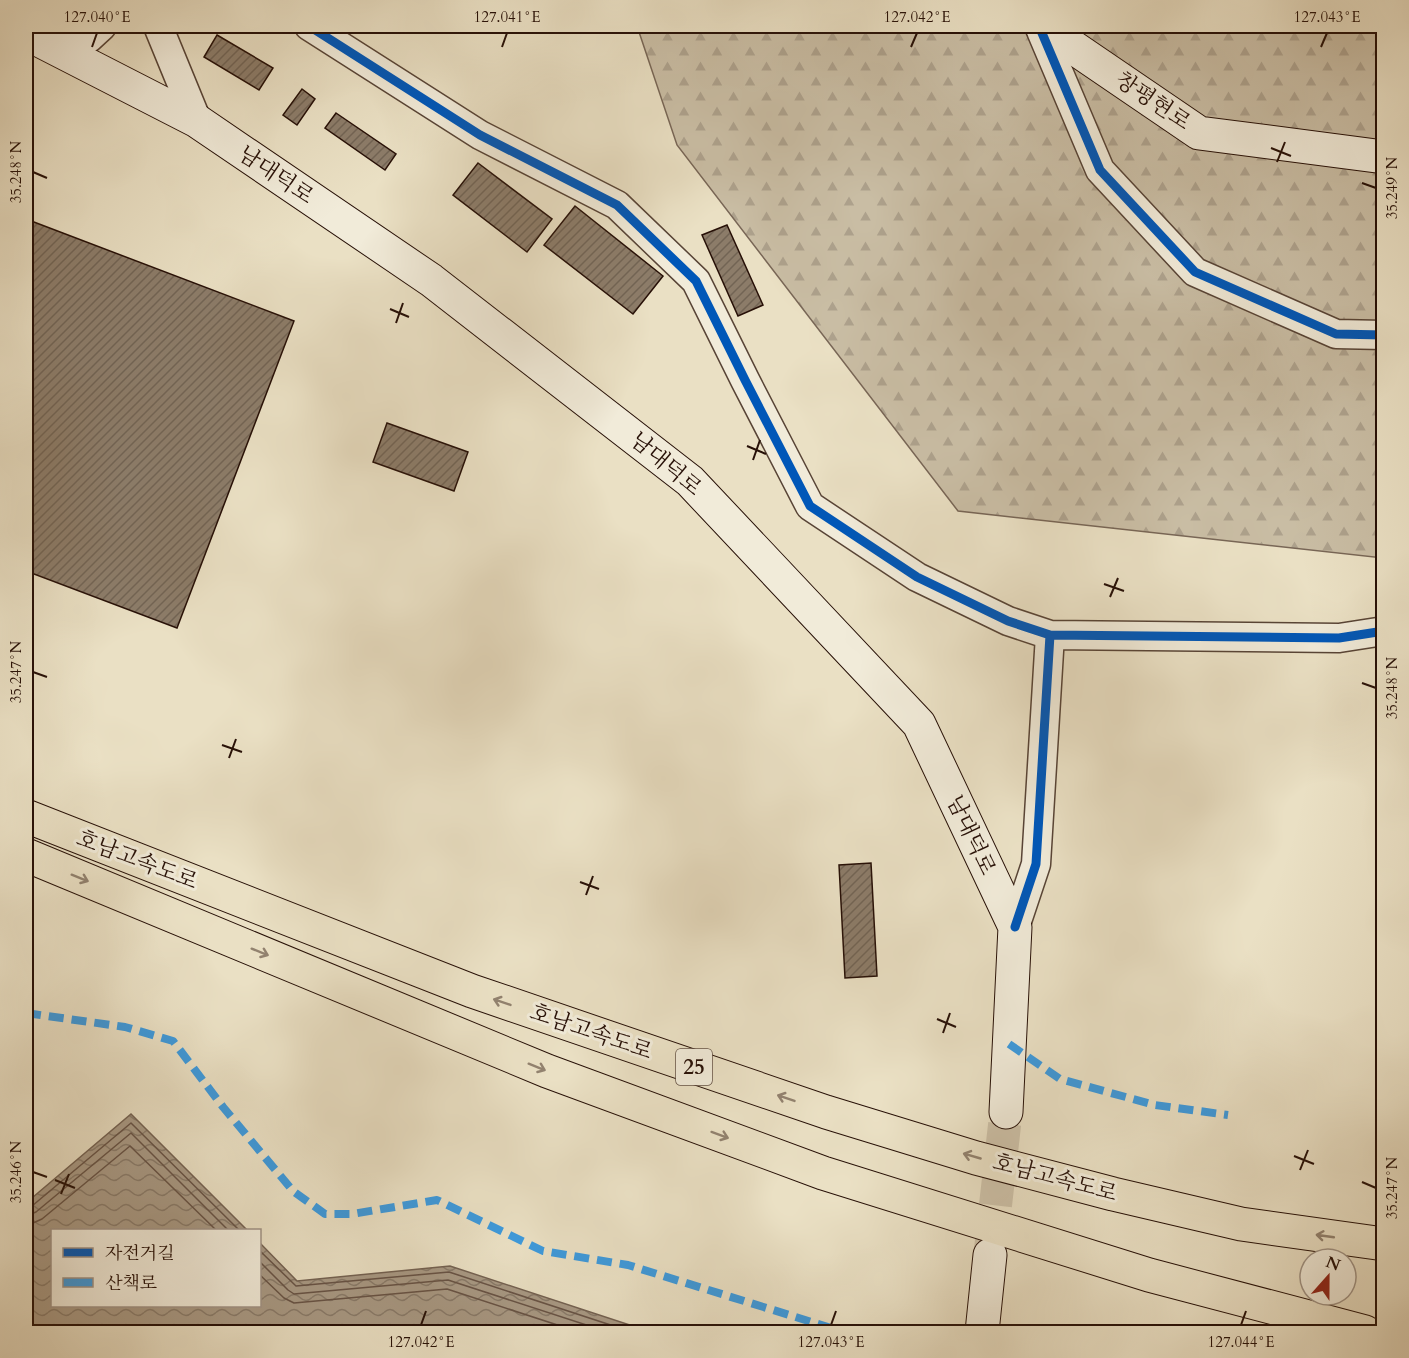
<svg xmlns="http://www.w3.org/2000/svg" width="1409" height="1358" font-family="Cardo,'Noto Serif KR',serif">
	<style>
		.forest { fill: url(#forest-firs); stroke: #786656; stroke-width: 1.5 }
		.water { fill: url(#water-waves); stroke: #746252; stroke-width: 1.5 }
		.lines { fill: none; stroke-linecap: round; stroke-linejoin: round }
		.shore { stroke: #685446; stroke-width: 1.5 }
		.building { fill: url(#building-hatch); stroke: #271007; stroke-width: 1.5 }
		.secondary-tunnel { stroke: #cdc1a8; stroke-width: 33; stroke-dasharray: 33 16; stroke-linecap: butt }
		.minor-casing { stroke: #584436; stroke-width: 31 }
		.secondary-casing { stroke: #271007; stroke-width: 35 }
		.motorway-casing { stroke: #271007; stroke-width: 35 }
		.minor { stroke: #f1ebd9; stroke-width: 28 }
		.secondary { stroke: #f1ebd9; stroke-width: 33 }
		.motorway { stroke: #eae0c4; stroke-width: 33 }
		.quiet { stroke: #3d9add; stroke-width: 8; stroke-dasharray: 15 8; stroke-linecap: butt }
		.cycleway-casing { stroke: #f1ebd9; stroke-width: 13 }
		.cycleway { stroke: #0057b8; stroke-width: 9 }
		.oneway { stroke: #92826f }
		.ticks { fill: none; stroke: #271007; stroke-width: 2 }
		.labels { text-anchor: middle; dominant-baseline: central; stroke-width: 6; stroke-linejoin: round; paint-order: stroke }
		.shield { fill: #f1ebd9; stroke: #645246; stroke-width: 1.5 }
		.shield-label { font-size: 21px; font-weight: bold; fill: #271007 }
		.street-label { font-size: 22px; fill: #271007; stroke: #f1ebd9 }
		.neatline { fill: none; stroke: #271007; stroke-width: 2 }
		.ticks-label { font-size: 15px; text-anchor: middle; fill: #271007 }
	</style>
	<defs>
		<pattern id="forest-firs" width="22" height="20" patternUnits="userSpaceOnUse" patternTransform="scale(1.5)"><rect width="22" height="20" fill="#c9bda4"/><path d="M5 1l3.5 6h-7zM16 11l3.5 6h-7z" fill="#ada18c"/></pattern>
		<pattern id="water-waves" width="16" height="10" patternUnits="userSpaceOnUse" patternTransform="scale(1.5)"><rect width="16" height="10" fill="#a89984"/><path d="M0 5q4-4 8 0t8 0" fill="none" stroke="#897b6a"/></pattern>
		<pattern id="building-hatch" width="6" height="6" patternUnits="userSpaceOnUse" patternTransform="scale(1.5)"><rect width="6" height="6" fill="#8c7c69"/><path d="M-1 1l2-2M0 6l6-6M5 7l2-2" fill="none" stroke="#726454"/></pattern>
	</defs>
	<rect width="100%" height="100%" fill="#eae0c4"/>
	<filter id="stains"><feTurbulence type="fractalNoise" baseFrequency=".00333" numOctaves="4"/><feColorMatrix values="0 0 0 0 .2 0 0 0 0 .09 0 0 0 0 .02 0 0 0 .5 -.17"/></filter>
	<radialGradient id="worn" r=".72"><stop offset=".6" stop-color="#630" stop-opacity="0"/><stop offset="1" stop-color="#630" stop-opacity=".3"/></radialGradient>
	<path class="forest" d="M637 26H1383V558L958 511 677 145Z"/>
	<path class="water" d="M131 1114 247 1230H52V1306H260V1243L297 1281 450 1266 651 1332H26V1203Z"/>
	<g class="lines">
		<path class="shore" d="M26 1207 32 1206 131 1123 239 1230
			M26 1215 31 1214 36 1212 131 1133 228 1230
			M26 1224 33 1223 42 1219 130 1146 216 1230
			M260 1251 296 1286 449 1272 632 1332
			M260 1262 288 1290 294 1294 448 1280 608 1332
			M260 1275 284 1298 294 1303 447 1289 579 1332"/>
	</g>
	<path class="building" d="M217 35 273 68 259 90 204 57Z
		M302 89 315 99 297 125 283 115Z
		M336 113 396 154 385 170 325 128Z
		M478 163 552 219 527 252 453 195Z
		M575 206 663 276 633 314 544 245Z
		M26 219 294 321 177 628 26 571Z
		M727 225 763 305 738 316 702 235Z
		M387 423 468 452 454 491 373 462Z
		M871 863 877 976 845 978 839 865Z"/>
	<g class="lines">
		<path class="secondary-tunnel" d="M990 1254 1006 1112"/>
		<defs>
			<path id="minor" d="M158 26 197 121
				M309 26 480 135 617 205 696 281 745 380 810 506 917 577 1008 621 1050 635 1036 864 1015 927
				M1039 26 1100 170 1195 272 1336 334 1384 335
				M39 40 89 38 102 26
				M1050 635 1339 638 1384 631"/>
			<path id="secondary" d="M1042 26 1199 133 1384 157
				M26 35 39 40 197 121 431 280 690 481 919 724 1015 927 1006 1112
				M982 1332 990 1255"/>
			<path id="motorway" d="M26 816 472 991 826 1112 976 1158 1113 1194 1241 1224 1384 1244
				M26 855 547 1071 823 1173 1149 1275 1365 1332"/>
		</defs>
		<use href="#minor" class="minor-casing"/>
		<use href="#secondary" class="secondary-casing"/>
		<use href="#motorway" class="motorway-casing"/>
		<use href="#minor" class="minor"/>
		<use href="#secondary" class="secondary"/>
		<use href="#motorway" class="motorway"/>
		<path class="quiet" d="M26 1013 125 1027 173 1041 223 1107 293 1191 325 1214H352L437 1200 543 1251 628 1265 844 1332
			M1009 1044 1060 1079 1155 1105 1228 1115"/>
		<defs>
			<path id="cycleway" d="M309 26 480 135 617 205 696 281 745 380 810 506 917 577 1008 621 1050 635 1036 864 1015 927
				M1039 26 1100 170 1195 272 1336 334 1384 335
				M1050 635 1339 638 1384 631"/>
		</defs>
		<use href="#cycleway" class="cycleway-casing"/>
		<use href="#cycleway" class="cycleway"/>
	</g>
	<defs><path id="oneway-shaft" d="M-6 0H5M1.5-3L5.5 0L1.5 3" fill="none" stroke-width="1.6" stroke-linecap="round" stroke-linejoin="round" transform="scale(1.5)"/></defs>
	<g class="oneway">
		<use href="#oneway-shaft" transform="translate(80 878) rotate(22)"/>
		<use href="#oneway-shaft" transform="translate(260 952) rotate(22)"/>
		<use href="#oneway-shaft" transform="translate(502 1002) rotate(-161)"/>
		<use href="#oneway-shaft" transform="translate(537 1067) rotate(22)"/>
		<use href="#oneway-shaft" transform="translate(786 1098) rotate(-161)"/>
		<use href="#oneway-shaft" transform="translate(720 1135) rotate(20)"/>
		<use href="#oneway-shaft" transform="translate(972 1156) rotate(-164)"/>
		<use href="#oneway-shaft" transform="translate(1325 1236) rotate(-172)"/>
	</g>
	<path class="ticks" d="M92 47 97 33M502 47 507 33M911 47 917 33M1321 47 1327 33M1271 148 1291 156M1277 162 1285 142M33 172 47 178M1362 183 1376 188M390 309 409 317M396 323 403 303M747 446 766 454M753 460 760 440M1104 584 1124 591M1110 597 1118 578M33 672 47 677M1362 683 1376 688M222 745 242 752M229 758 236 739M580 882 599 889M586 895 593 876M937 1019 956 1027M943 1033 950 1013M1294 1156 1314 1164M1300 1170 1308 1150M33 1172 47 1177M55 1180 75 1188M1362 1182 1376 1188M61 1194 69 1174M421 1325 426 1311M831 1325 836 1311M1241 1325 1246 1311"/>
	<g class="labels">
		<rect class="shield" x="676" y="1049" width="36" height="36" rx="4.5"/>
		<g class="shield-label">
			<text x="694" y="1067">25</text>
		</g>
		<g class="street-label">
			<text transform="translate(1153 101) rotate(34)">창평현로</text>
			<text transform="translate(276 175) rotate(34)">남대덕로</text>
			<text transform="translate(666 464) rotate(40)">남대덕로</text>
			<text transform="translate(971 835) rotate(65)">남대덕로</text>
			<text transform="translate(137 860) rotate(21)">호남고속도로</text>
			<text transform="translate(591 1032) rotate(19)">호남고속도로</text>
			<text transform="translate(1055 1178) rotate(15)">호남고속도로</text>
		</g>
	</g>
	<rect width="1409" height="1358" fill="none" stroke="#eae0c4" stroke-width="66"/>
	<rect x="51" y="1229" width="210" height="78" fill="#f1ebd9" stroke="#a09385" stroke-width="1.5"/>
	<rect x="63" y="1248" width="30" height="9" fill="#0057b8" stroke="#a09385" stroke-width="1.5"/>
	<text x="105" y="1259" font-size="18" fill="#271007">자전거길</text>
	<rect x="63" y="1278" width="30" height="9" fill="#3d9add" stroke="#a09385" stroke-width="1.5"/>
	<text x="105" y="1289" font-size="18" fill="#271007">산책로</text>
	<g transform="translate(1328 1277) rotate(21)"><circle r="28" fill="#f1ebd9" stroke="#a09385" stroke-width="1.5"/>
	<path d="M0-4.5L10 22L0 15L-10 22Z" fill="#8f2418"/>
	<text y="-9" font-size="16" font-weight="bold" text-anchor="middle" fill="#271007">N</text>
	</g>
	<rect x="33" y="33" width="1343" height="1292" class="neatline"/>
	<g class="ticks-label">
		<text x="97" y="22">127.040°E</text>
		<text x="507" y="22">127.041°E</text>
		<text x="917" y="22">127.042°E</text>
		<text x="1327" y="22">127.043°E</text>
		<text transform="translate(16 172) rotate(-90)" y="5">35.248°N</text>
		<text transform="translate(1392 188) rotate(-90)" y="5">35.249°N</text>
		<text transform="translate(16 672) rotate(-90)" y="5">35.247°N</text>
		<text transform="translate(1392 688) rotate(-90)" y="5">35.248°N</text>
		<text transform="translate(16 1172) rotate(-90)" y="5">35.246°N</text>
		<text transform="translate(1392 1188) rotate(-90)" y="5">35.247°N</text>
		<text x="421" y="1347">127.042°E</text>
		<text x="831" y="1347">127.043°E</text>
		<text x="1241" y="1347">127.044°E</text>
	</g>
	<rect width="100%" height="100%" filter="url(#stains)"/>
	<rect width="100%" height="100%" fill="url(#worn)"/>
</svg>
